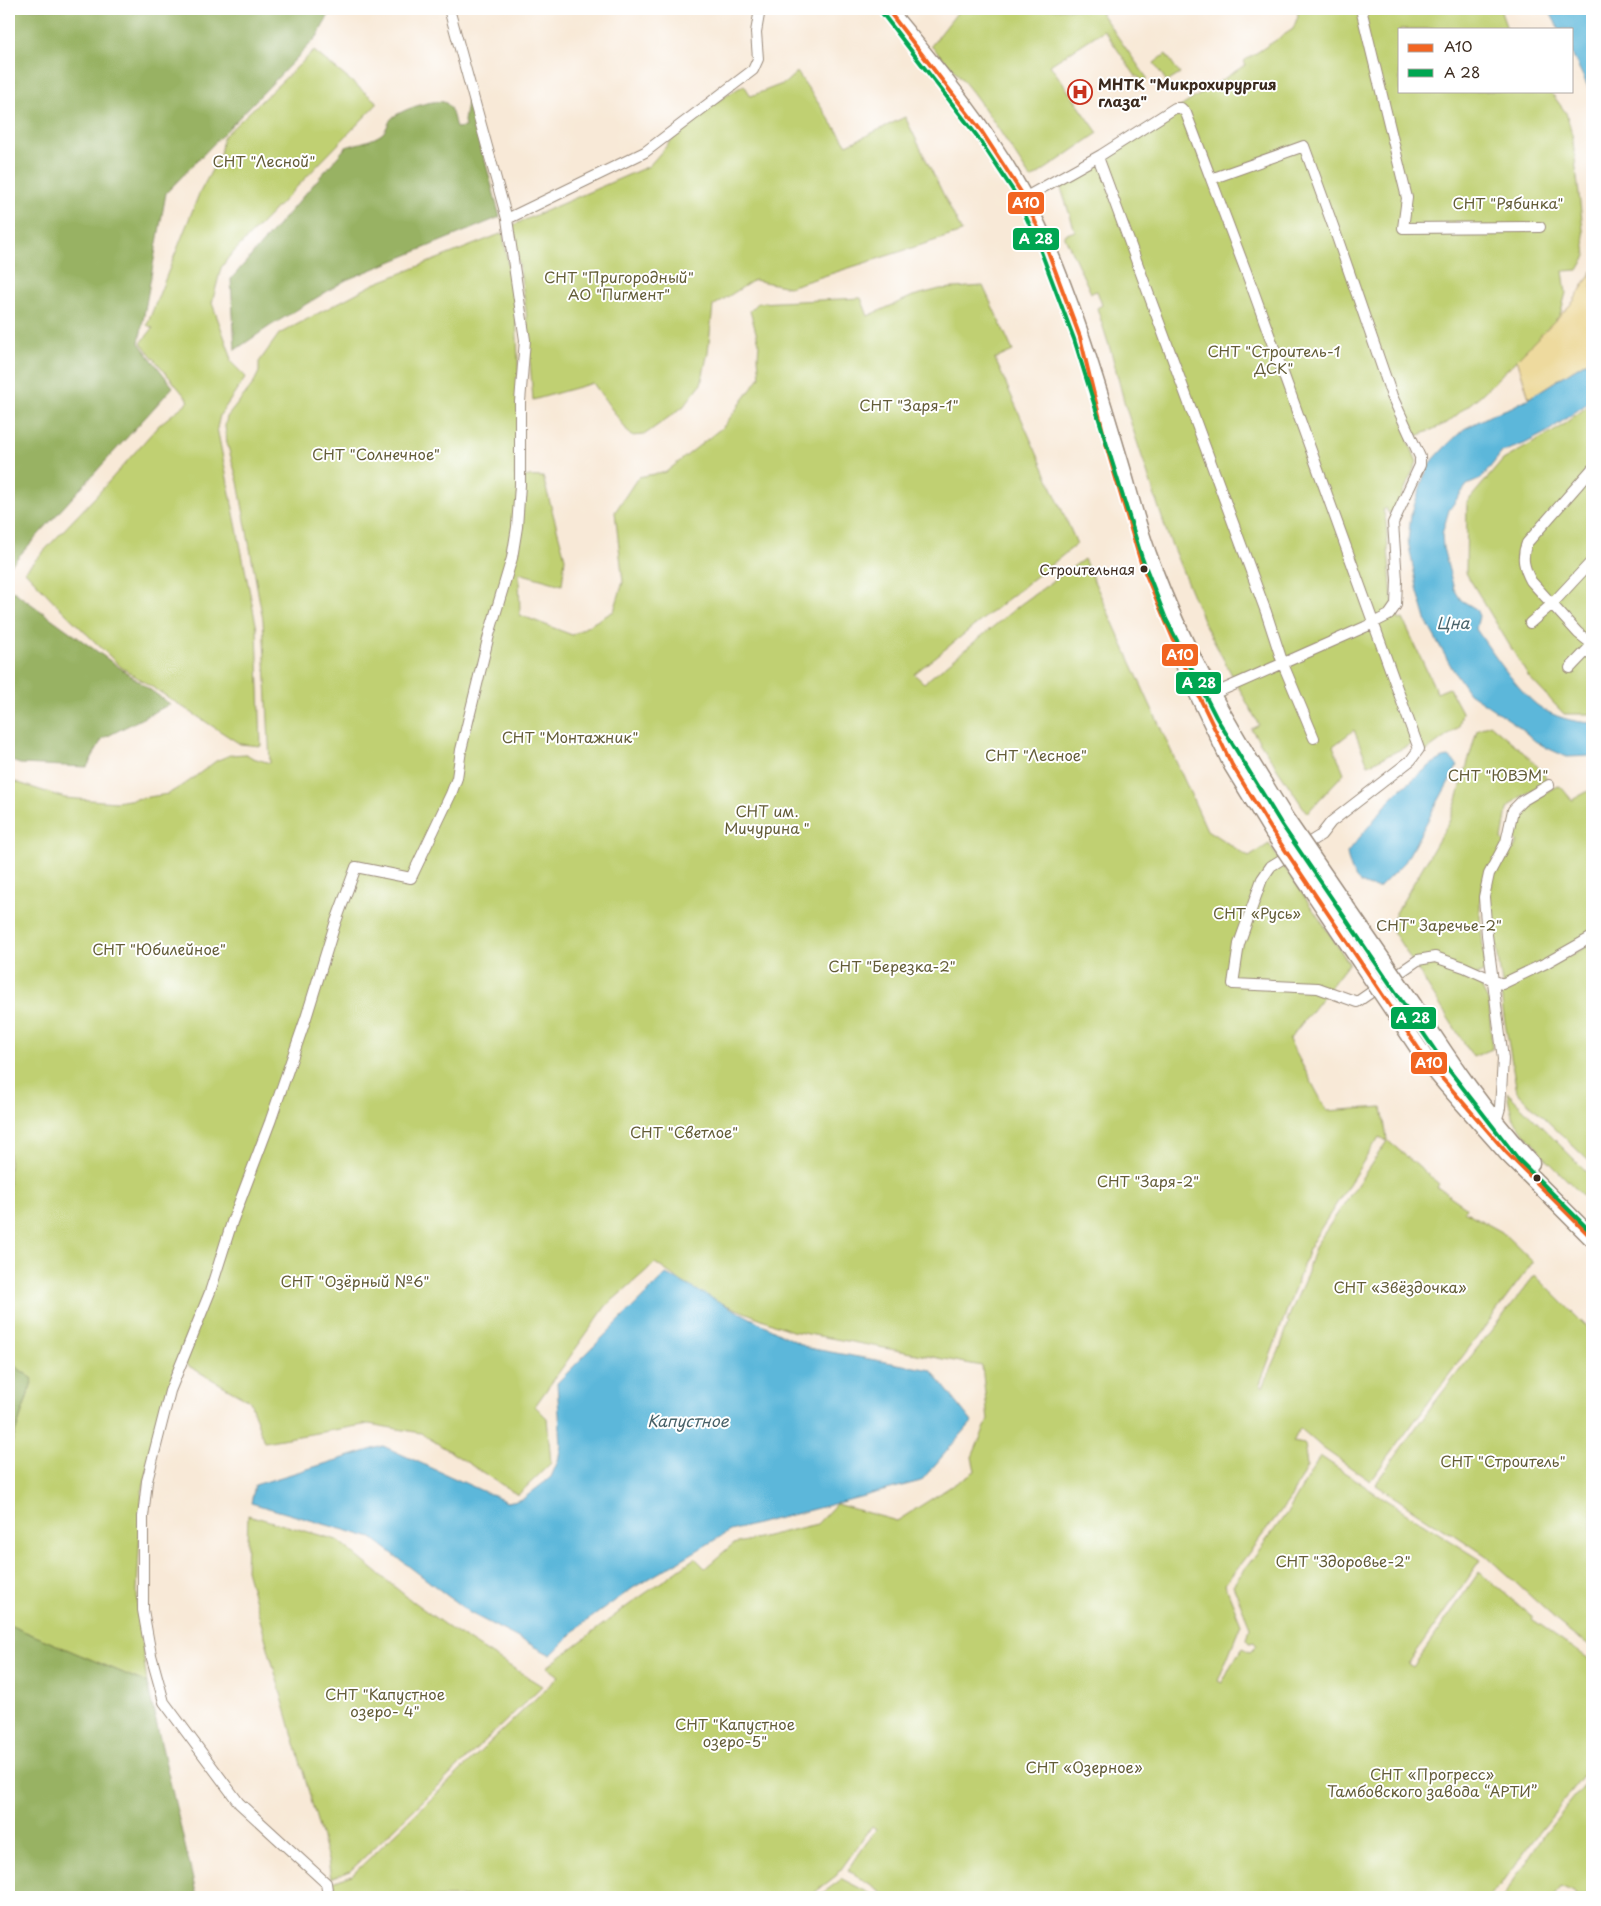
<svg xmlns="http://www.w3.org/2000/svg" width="1601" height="1906" font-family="'Playpen Sans',sans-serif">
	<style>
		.green { fill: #c0d072; stroke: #7e7d48; fill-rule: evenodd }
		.forest { fill: #98b264; stroke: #6a6e41 }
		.sand { fill: #eeda9e; stroke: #94825e }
		.water { fill: #5cb7da; stroke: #4c707c }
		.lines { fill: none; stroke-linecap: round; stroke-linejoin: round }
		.street-casing { stroke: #9a8a7a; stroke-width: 12 }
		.primary-casing { stroke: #9a8a7a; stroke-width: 19 }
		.street { stroke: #fff; stroke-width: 10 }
		.primary { stroke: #fff; stroke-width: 16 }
		.primary-bridge-casing { stroke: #9a8a7a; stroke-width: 19; stroke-linecap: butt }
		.primary-bridge { stroke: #fff; stroke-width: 16 }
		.bus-1-casing { stroke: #fff; stroke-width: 8 }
		.bus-2-casing { stroke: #fff; stroke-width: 8 }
		.bus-1 { stroke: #f26522; stroke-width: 4 }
		.bus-2 { stroke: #00a651; stroke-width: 4 }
		.bus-dot { fill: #3b2a1e; stroke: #fff; stroke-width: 2 }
		.labels { text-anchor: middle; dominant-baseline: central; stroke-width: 4; stroke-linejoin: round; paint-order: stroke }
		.bus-label { font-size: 14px; fill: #3b2a1e; stroke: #fff; text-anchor: end }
		.poi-label { font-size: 15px; font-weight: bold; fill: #3b2a1e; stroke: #fff; text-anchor: start }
		.park-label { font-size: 15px; fill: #635c37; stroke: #fff }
		.water-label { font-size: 16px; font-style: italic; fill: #486269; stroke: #fff }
		.line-badge { stroke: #fff; stroke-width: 2 }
		.badge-label { font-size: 14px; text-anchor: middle; font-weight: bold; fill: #fff }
	</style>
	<rect width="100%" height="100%" fill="#fff"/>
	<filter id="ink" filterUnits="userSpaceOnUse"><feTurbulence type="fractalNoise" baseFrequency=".02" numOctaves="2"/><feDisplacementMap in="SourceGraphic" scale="10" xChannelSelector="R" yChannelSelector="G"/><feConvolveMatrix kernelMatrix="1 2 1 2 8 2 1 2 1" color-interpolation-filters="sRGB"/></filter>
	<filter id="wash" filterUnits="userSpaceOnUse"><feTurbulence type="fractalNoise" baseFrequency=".0096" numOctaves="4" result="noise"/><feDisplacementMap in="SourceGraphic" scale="20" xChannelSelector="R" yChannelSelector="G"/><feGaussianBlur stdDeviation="1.12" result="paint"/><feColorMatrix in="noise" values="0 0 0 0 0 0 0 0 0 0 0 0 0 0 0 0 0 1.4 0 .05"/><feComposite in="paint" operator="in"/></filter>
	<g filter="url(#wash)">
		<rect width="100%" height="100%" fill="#f8e9d7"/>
		<path class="green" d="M960 9H1098L1147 78 1144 81 1135 75 1104 30 1050 65 1098 133 1031 179C1001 133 972 84 931 46Z
			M1297 9H1500L1507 29H1400V91H1550L1566 113 1572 133 1586 256 1578 270 1563 271 1566 293 1559 318 1482 394 1447 423 1408 440 1417 462 1395 511 1388 513 1386 508 1383 509 1386 522 1392 598 1399 620 1403 619 1437 693 1449 688 1462 712 1459 727 1424 753 1420 740 1368 765 1354 730 1333 746 1344 773 1307 813 1251 729 1259 725 1205 625 1168 536 1125 405 1112 355 1097 308 1102 305 1097 291 1091 293 1064 235 1075 231 1060 185 1245 65 1244 61 1293 29 1298 16Z
			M314 51 378 103 228 258 221 268 212 303 230 353 231 362 246 377 220 415 217 428 257 629 261 746 240 744 121 667 62 610 25 571 97 495 159 425 189 401 141 343 153 328 147 325 199 194 220 155 223 137Z
			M1166 54 1180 74 1167 82 1154 63Z
			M797 72 847 145 905 117 962 232 789 287 754 280 713 306 708 352 701 384 683 407 644 435 631 436 593 383 533 400 526 310 513 225 649 166 683 127 708 107 744 85 751 96 785 83Z
			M503 233 516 315 520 406 515 476 543 477 565 558 562 585 519 573 520 615 572 635 614 611 623 582 615 512 638 477 666 472 724 426 760 377 758 357 759 343 750 311 758 303 861 298 868 316 913 296 940 289 983 286 1013 351 995 359 1077 544 914 674 924 683 1021 604 1084 559 1207 830 1249 857 1269 844 1349 963 1289 1040 1327 1111 1382 1107 1387 1140 1439 1184 1437 1187 1466 1207 1464 1211 1502 1232 1533 1262 1370 1481 1324 1449 1300 1428 1293 1442 1304 1444 1307 1466 1290 1499 1225 1584 1241 1624 1218 1681 1222 1683 1231 1665 1243 1648 1251 1652 1257 1646 1254 1642 1250 1643 1247 1639 1250 1627 1233 1585 1289 1510 1320 1456 1375 1493 1481 1560 1408 1664 1413 1667 1479 1572 1533 1617 1532 1619 1592 1661V1765L1531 1842 1501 1885 1487 1897H890L848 1870 876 1829 872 1826 837 1875 809 1897H340L333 1882 352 1875 559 1676 547 1667 626 1607 695 1558 705 1568 733 1544 817 1524 836 1504 897 1521 975 1471 972 1457 988 1420 982 1366 792 1331 701 1295 655 1263 606 1306 535 1406 547 1418 551 1463 518 1495 421 1433 369 1424 264 1442 250 1401 178 1360 142 1492 137 1590 138 1613 147 1683 9 1625V1452L33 1379 9 1362V780L65 798 116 802 168 794 188 782 216 761 230 755 246 754 253 758 270 763 263 620 238 482 227 443 225 426 227 417 253 384 259 372V362L279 334 374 284ZM1379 1137 1387 1141 1316 1245 1309 1265 1308 1272 1287 1321 1289 1322 1279 1351 1263 1387 1260 1384 1311 1244Z
			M1592 403V714H1564L1528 676 1466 573 1467 502 1503 460 1556 430Z
			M1490 724C1505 737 1542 765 1548 782L1519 798 1507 809 1502 840 1513 849 1518 842 1513 838 1526 803 1558 786 1561 787 1572 800 1592 789V933L1552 965 1592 944V1164L1517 1092 1503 1011 1501 992 1503 991 1496 943 1493 940 1489 899 1483 882C1476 910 1483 942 1486 970L1472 978 1477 979 1489 1002 1492 1049 1473 1057 1389 925 1449 822 1457 800 1477 730Z
			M1507 1092 1592 1177V1205L1549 1162 1523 1132 1512 1116Z
			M1535 1275 1592 1332V1648L1560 1623 1485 1555 1452 1533 1447 1532 1376 1485 1378 1480 1430 1408Z
			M248 1515 337 1540 412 1601 452 1630 542 1686 350 1871 331 1878 328 1860 246 1570Z
			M1592 1775V1897H1576L1574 1892 1560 1886 1553 1897H1503L1544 1834Z
			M842 1879 877 1897H817Z"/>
		<path class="forest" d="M9 9H332L317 37 166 193 139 343 173 387 9 567Z
			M468 96 500 217 346 280 270 326 235 350 231 279 346 147C358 143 373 141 383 133 387 129 388 123 391 119 398 111 436 97 446 103 452 107 454 121 456 128L465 127 464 121Z
			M9 588 170 704 102 739 87 767 20 764 9 760Z
			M9 1362 33 1379 9 1452Z
			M9 1625 147 1683 197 1897H9Z"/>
		<path class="sand" d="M1592 271V358L1529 398 1517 359 1573 302Z"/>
		<path class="water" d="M1548 9H1588L1592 24V95L1572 54V29H1559Z
			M1592 358V400L1547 432 1524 444 1502 452 1481 479 1467 485 1449 510 1442 534 1443 548 1454 589 1461 600 1476 609 1479 616 1476 629C1492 652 1516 688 1537 705 1553 717 1573 722 1592 723V756L1567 757 1547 748 1535 741 1517 725 1469 693 1452 668 1427 623 1418 592 1408 541 1411 515 1424 476 1433 460 1445 447 1464 429 1491 415 1512 407 1529 398Z
			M1449 757 1458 765 1405 862 1379 888C1356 887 1351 873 1347 853L1395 794 1432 764 1443 758Z
			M666 1274 808 1348 931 1370 972 1422 921 1481 730 1531 633 1588 581 1625 551 1655 470 1613 372 1538 251 1503 255 1485 383 1446 507 1502 523 1499 551 1477 558 1461 561 1445 557 1383Z"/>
	</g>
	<g filter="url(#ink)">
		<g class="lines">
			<defs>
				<path id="street" d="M449 9 507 219 645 152 753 70 758 59 756 32 760 9
					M1361 9 1407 198 1403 228 1540 227
					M1098 157 1266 612 1283 664 1314 738
					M1211 179 1253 290 1419 749 1411 760 1331 822 1321 835 1271 866 1262 879 1239 944 1233 984 1318 988 1357 1002 1418 960 1435 957 1464 967 1502 984 1546 963 1592 937
					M1024 198 1101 155 1175 108H1181L1186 113 1211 179 1304 146 1337 237 1392 396 1420 457V465L1393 523 1397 580 1396 605 1389 615 1365 627 1211 695
					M1592 469 1527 543C1521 557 1524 568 1531 581L1578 633 1592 644
					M1530 623 1551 605 1592 561
					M1570 668 1592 645
					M1496 1122 1500 1108 1503 1059 1487 935 1484 897 1489 874 1506 842 1513 810 1522 801 1549 785
					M328 1897 326 1883 239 1803 164 1702 151 1655 143 1610V1517L147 1481 170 1391 210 1292 232 1222 270 1122 306 1018 335 924 356 867 411 878 451 794 457 778 461 750 489 635 512 558 517 527 520 485V402L525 340 507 219"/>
				<path id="primary" d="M887 9C934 66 986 128 1022 194 1064 275 1091 365 1117 452 1128 487 1136 523 1149 557 1183 652 1234 736 1287 821
					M1185 667 1232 765 1273 832
					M1414 1006C1449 1061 1486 1115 1531 1163
					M1397 1016 1427 1061 1446 1084 1507 1153 1592 1238"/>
			</defs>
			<use href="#street" class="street-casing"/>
			<use href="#primary" class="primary-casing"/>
			<use href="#street" class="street"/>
			<use href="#primary" class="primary"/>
			<defs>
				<path id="primary-bridge" d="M1287 821 1414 1006
					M1273 832 1397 1016"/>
			</defs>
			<use href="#primary-bridge" class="primary-bridge-casing"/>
			<use href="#primary-bridge" class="primary-bridge"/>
			<defs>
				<path id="bus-1" d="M887 9 982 132 1021 192 1043 238 1080 337 1108 452 1141 563 1185 667 1232 765 1273 832 1427 1061 1506 1152 1592 1238"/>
				<path id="bus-2" d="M882 13 977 136 1016 195 1037 241 1074 339 1142 558 1166 619 1216 717 1282 825 1445 1065 1519 1160 1588 1229"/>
			</defs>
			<use href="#bus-1" class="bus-1-casing"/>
			<use href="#bus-2" class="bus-2-casing"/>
			<use href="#bus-1" class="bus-1"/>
			<use href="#bus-2" class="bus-2"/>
		</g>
	</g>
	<defs>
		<symbol id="hospital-ring" viewBox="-11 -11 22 22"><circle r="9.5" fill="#fff" stroke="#c8321e" stroke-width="1.5"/><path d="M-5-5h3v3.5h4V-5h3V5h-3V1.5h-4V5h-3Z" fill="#c8321e"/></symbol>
	</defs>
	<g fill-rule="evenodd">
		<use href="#hospital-ring" x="1066" y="78" width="28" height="28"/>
	</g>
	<g class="bus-dot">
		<circle cx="1144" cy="569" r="4.5"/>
		<circle cx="1537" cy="1178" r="4.5"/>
	</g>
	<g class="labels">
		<g class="bus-label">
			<text x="1135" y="569">Строительная</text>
		</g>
		<g class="poi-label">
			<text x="1098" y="83">МНТК "Микрохирургия<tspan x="1098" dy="17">глаза"</tspan></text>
		</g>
		<g class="park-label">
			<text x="264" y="160">СНТ "Лесной"</text>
			<text x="1508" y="202">СНТ "Рябинка"</text>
			<text x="619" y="276">СНТ "Пригородный"<tspan x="619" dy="17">АО "Пигмент"</tspan></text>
			<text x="1274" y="350">СНТ "Строитель-1<tspan x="1274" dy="17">ДСК"</tspan></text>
			<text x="909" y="404">СНТ "Заря-1"</text>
			<text x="376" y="453">СНТ "Солнечное"</text>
			<text x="570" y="736">СНТ "Монтажник"</text>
			<text x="1036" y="754">СНТ "Лесное"</text>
			<text x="1498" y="774">СНТ "ЮВЭМ"</text>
			<text x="767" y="810">СНТ им.<tspan x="767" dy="17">Мичурина "</tspan></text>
			<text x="1257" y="912">СНТ «Русь»</text>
			<text x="1439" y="924">СНТ" Заречье-2"</text>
			<text x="159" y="948">СНТ "Юбилейное"</text>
			<text x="892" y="965">СНТ "Березка-2"</text>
			<text x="684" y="1131">СНТ "Светлое"</text>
			<text x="1148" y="1180">СНТ "Заря-2"</text>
			<text x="355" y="1280">СНТ "Озёрный №6"</text>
			<text x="1400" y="1286">СНТ «Звёздочка»</text>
			<text x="1503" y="1460">СНТ "Строитель"</text>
			<text x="1343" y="1560">СНТ "Здоровье-2"</text>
			<text x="385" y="1693">СНТ "Капустное<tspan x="385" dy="17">озеро- 4"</tspan></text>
			<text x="735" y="1723">СНТ "Капустное<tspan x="735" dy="17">озеро-5"</tspan></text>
			<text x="1084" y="1766">СНТ «Озерное»</text>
			<text x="1432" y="1773">СНТ «Прогресс»<tspan x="1432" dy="17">Тамбовского завода “АРТИ”</tspan></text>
		</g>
		<g class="water-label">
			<text x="1453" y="622">Цна</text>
			<text x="688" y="1420">Капустное</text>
		</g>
	</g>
	<g class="line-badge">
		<rect x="1007" y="191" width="38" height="24" rx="5" fill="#f26522"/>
		<rect x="1012" y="227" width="48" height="24" rx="5" fill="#00a651"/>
		<rect x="1161" y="643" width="38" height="24" rx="5" fill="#f26522"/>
		<rect x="1175" y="671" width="47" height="24" rx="5" fill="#00a651"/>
		<rect x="1390" y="1006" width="47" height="24" rx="5" fill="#00a651"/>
		<rect x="1410" y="1051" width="38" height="24" rx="5" fill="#f26522"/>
	</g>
	<g class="badge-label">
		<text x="1026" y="208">А10</text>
		<text x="1036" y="244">А 28</text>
		<text x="1180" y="660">А10</text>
		<text x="1199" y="688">А 28</text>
		<text x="1413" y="1023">А 28</text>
		<text x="1429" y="1068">А10</text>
	</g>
	<rect width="1601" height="1906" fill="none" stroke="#fff" stroke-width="30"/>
	<rect x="1398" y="28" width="175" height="65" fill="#ffffff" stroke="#b1aaa5"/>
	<rect x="1408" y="44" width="25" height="8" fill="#f26522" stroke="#b1aaa5"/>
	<text x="1444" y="52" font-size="15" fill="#3b2a1e">А10</text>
	<rect x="1408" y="69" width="25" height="8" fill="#00a651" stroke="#b1aaa5"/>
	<text x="1444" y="78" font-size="15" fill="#3b2a1e">А 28</text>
</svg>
